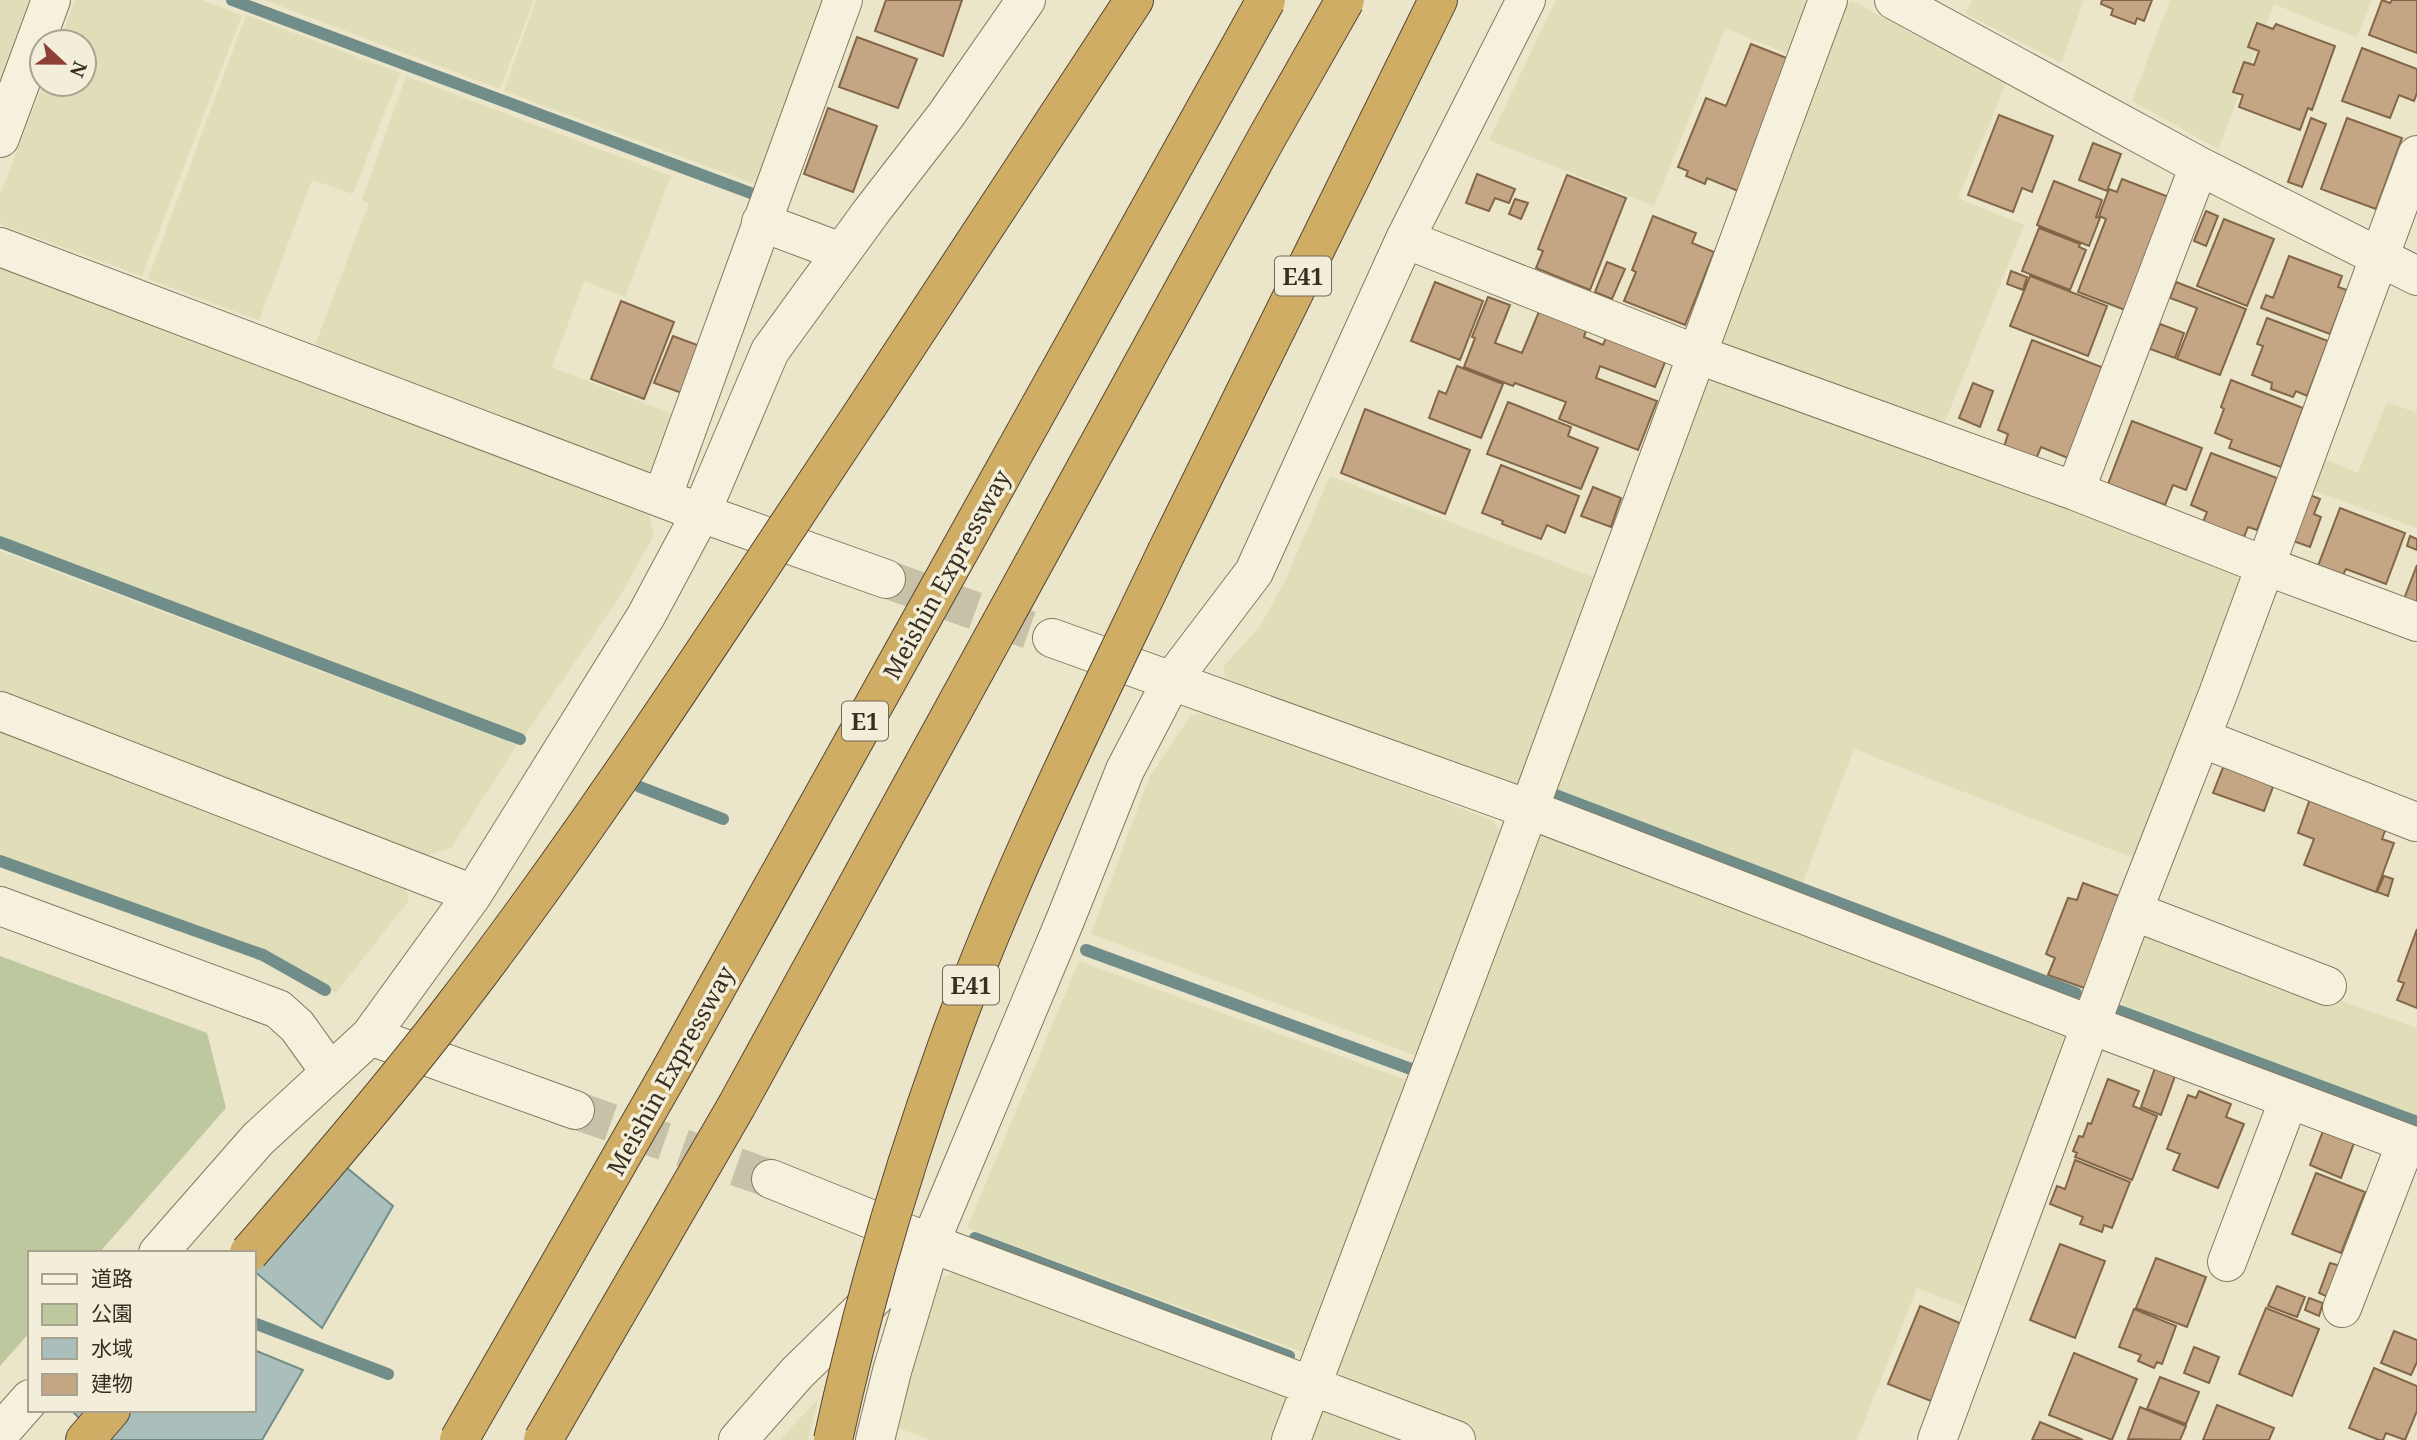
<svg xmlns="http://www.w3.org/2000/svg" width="2417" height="1440" font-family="'Noto Serif','Noto Sans JP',serif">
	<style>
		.farmland { fill: #dfdeb8 }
		.green { fill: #bec89f }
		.water { fill: #aabfbc; stroke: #718d8a; stroke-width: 2 }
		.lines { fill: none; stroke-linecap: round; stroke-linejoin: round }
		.stream { stroke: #718d8a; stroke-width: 12 }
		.building { fill: #c5a684; stroke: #826648; stroke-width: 2 }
		.minor-tunnel { stroke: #c7c1a8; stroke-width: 38; stroke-dasharray: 38 19; stroke-linecap: butt }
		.minor-casing { stroke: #857860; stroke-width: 40 }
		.highway-casing { stroke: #544634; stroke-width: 40 }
		.minor { stroke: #f6f1dd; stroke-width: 38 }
		.highway { stroke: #d0ad65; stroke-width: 38 }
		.highway-bridge-casing { stroke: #544634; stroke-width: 40; stroke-linecap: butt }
		.highway-bridge { stroke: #d0ad65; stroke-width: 38 }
		.labels { text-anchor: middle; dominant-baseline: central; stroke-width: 7; stroke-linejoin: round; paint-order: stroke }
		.shield { fill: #f3eed9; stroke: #706859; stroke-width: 2 }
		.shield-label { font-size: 23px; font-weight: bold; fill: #382f22 }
		.street-label { font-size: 24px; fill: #382f22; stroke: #f3eed9 }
	</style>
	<rect width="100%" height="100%" fill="#ebe5ca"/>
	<path class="farmland" d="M0 0H39L0 104Z
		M75 0H202L242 15 142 276 2 225 0 220V195L43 84H84V42H59Z
		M264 0H534L500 89Z
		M536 0H829L760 186 504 91Z
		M1556 0H1816L1795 57 1725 28 1654 206 1489 140Z
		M1973 0H2084L2061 63 1965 13Z
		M2170 0H2371L2357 38 2274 4 2218 149 2132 101Z
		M1853 1 2006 84 1958 198 2024 225 1942 429 1724 348 1714 332 1837 11Z
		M246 15 400 73 353 194 312 180 259 320 148 279Z
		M406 76 671 176 625 297 584 281 552 367 677 416 656 469 641 473 314 348 369 203 362 200Z
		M0 264 648 510 654 535 620 596 525 735 0 540Z
		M1714 376 2230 562 2243 587 2141 861 1854 749 1802 884 1549 789 1699 386Z
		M2387 402 2417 413V528L2309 489 2322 458 2358 473Z
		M1330 476 1593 577 1518 783 1506 791 1225 686 1224 666 1260 626 1285 581Z
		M0 551 517 745 451 848 418 858 0 698Z
		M1211 713 1494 821 1504 843 1422 1058 1091 934 1149 778 1191 715Z
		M0 727 404 882 409 900 336 993 287 962 0 855Z
		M1530 824 2072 1025 1979 1312 1917 1288 1857 1440H1468L1319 1384Z
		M2142 935H2157L2417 1028V1117L2124 1005 2118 996Z
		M1079 961 1412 1082 1308 1354 967 1228Z
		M958 1269 1282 1394 1291 1406 1278 1440H931L898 1428 910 1378 941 1280Z
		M1314 1396 1432 1440H1297Z
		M818 1399 808 1440H780Z"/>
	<path class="green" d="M0 956 207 1033 226 1108 99 1253H30V1332L0 1366Z"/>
	<path class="water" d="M323 1148 393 1206 322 1328 254 1271Z
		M254 1350 303 1370 262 1440H101L72 1411 254 1410Z"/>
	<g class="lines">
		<path class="stream" d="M232 0 756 195
			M0 542 520 739
			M640 787 723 819
			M1553 794 2076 993
			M0 861 263 955 325 990
			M1086 950 1411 1069
			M2120 1011 2417 1122
			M975 1238 1289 1356
			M254 1323 388 1374"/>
	</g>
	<path class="building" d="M886 0H962L943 56 875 31Z
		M2102 0H2152L2144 21 2137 18 2135 24 2111 15 2113 9 2101 4Z
		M2382 0 2390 3 2392 0H2417V53L2369 35Z
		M2257 23 2273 29 2276 24 2335 46 2312 110 2308 108 2300 130 2239 107 2243 95 2233 92 2244 62 2254 65 2259 51 2248 47Z
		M857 37 917 59 898 108 839 87Z
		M1751 44 1789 59 1738 191 1707 178 1705 184 1686 176 1688 171 1678 167 1706 98 1726 106Z
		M2362 48 2417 69V93L2414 101 2399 95 2390 118 2342 101Z
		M828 108 877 126 853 192 804 174Z
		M1999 115 2053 136 2032 192 2022 188 2013 212 1968 195Z
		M2311 118 2326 124 2302 187 2288 182Z
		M2347 118 2402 138 2376 209 2321 189Z
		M2093 143 2121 154 2107 191 2079 180Z
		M1477 174 1515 189 1509 203 1495 198 1489 211 1466 203Z
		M1567 175 1626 198 1590 290 1536 268 1543 251 1538 249Z
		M2122 179 2169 197 2125 310 2078 292 2106 219 2099 216 2109 189 2117 192Z
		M2054 181 2102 200 2096 217 2100 218 2089 246 2037 225Z
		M1515 199 1528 203 1521 219 1509 214Z
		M2206 211 2218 216 2206 246 2194 241Z
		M1653 216 1696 233 1692 243 1714 252 1685 325 1624 301 1636 272 1632 270Z
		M2224 219 2274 239 2247 306 2197 286Z
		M2039 228 2080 244 2079 247 2086 250 2070 290 2022 271Z
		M2289 256 2342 276 2338 287 2347 290 2330 334 2261 308 2266 295 2273 298Z
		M1607 262 1625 269 1612 299 1595 292Z
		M2011 271 2027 277 2023 290 2007 284Z
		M2030 276 2107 306 2088 356 2010 326Z
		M1435 282 1483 301 1460 360 1411 341Z
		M2176 282 2246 309 2220 375 2177 359 2197 308 2170 298Z
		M1488 297 1510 305 1495 343 1522 353 1540 309 1587 327 1584 337 1603 345 1606 338 1665 362 1655 387 1600 366 1596 378 1657 401 1638 450 1559 419 1566 402 1515 383 1513 386 1464 367 1475 338 1472 337Z
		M621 301 674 322 644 399 591 379Z
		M2267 318 2328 341 2307 396 2296 391 2293 397 2271 389 2272 383 2252 375 2263 346 2257 344Z
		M2160 324 2184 333 2175 358 2150 349Z
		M673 336 700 346 682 393 654 383Z
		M2032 340 2104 368 2068 458 2041 447 2036 459 2004 447 2008 434 1998 430Z
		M1457 366 1503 384 1481 438 1429 418 1439 391 1446 394Z
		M2231 380 2303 408 2281 467 2229 448 2232 440 2215 433 2224 409 2221 407Z
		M1973 383 1993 391 1980 427 1959 418Z
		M1508 402 1571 427 1568 436 1598 448 1581 489 1487 454Z
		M1365 409 1470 450 1445 514 1341 473Z
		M2132 421 2202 448 2186 490 2173 485 2165 505 2108 484Z
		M2211 453 2277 478 2257 530 2248 527 2244 537 2203 522 2207 512 2191 505Z
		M1501 465 1579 496 1565 533 1547 525 1541 539 1502 524 1503 521 1482 513Z
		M1593 487 1621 498 1611 527 1581 516Z
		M2310 495 2320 499 2314 514 2321 517 2310 547 2293 541Z
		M2340 508 2405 533 2386 584 2346 569 2343 575 2318 566Z
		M2410 536 2417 539V550L2407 546Z
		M2417 565V604L2404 599Z
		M2224 765 2274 784 2264 811 2213 793Z
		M2311 796 2387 825 2382 839 2394 843 2376 892 2304 865 2314 839 2298 833Z
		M2384 876 2393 879 2388 896 2377 892Z
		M2083 883 2122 897 2087 989 2048 975 2055 958 2046 954 2068 898 2077 900Z
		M2417 929V1008L2397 1000 2404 983 2398 981Z
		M2155 1068 2175 1076 2161 1115 2141 1107Z
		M2108 1079 2139 1091 2133 1106 2157 1116 2132 1180 2075 1157 2077 1153 2073 1151 2079 1136 2083 1137 2088 1123 2091 1124Z
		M2199 1091 2231 1104 2226 1117 2244 1124 2218 1188 2173 1170 2180 1154 2167 1149 2188 1095 2196 1098Z
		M2323 1131 2354 1143 2341 1178 2310 1165Z
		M2075 1160 2130 1182 2112 1228 2104 1225 2102 1232 2080 1224 2083 1217 2050 1204 2057 1186 2065 1189Z
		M2316 1173 2365 1192 2341 1253 2292 1234Z
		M2060 1244 2105 1261 2075 1338 2030 1320Z
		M2156 1258 2206 1277 2187 1327 2136 1308Z
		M2330 1263 2341 1266 2328 1297 2319 1293Z
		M2277 1286 2305 1297 2297 1317 2268 1306Z
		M2309 1298 2323 1303 2319 1316 2305 1310Z
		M1920 1306 1962 1324 1931 1401 1888 1384Z
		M2266 1308 2319 1329 2292 1396 2239 1374Z
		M2134 1309 2176 1326 2162 1364 2157 1362 2154 1368 2138 1361 2141 1355 2119 1347Z
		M2394 1331 2417 1340V1362L2411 1375 2381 1363Z
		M2194 1347 2219 1357 2209 1383 2184 1373Z
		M2074 1353 2137 1379 2112 1440 2049 1415Z
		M2374 1368 2417 1386V1411L2405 1440 2386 1433 2383 1440H2379L2349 1428Z
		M2160 1377 2199 1392 2186 1424 2147 1409Z
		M2217 1405 2274 1428 2269 1440H2203Z
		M2140 1407 2186 1426 2180 1440 2128 1439Z
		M2040 1422 2083 1440H2032Z"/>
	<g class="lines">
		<path class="minor-tunnel" d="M886 579 1052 638
			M575 1110 771 1179"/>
		<defs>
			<path id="minor" d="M1894 0 2199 166 2417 276
				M0 138 51 0
				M761 222 841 252
				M1405 239 1696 354 2075 491 2266 566 2417 622
				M0 247 701 513 886 579
				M2075 491 2199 166
				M662 498 843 0
				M1052 638 1528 809 2091 1025 2417 1147
				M0 711 473 894
				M2201 738 2416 822
				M0 906 278 1009 297 1026 330 1072
				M2133 911 2327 986
				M370 1036 575 1110
				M771 1179 930 1243 1456 1440
				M158 1253 258 1139 370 1036 473 894 646 616 701 513 770 351 871 212 946 115 1026 0
				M2227 1262 2289 1099
				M2342 1308 2406 1143
				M0 1433 30 1399
				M738 1440 797 1373 930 1243 1066 918 1125 770 1172 680 1254 572 1405 239 1526 0
				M875 1440 892 1371 930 1245
				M1291 1440 1504 877 1828 0
				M1937 1440 2133 911 2218 694 2417 155"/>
			<path id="highway" d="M868 405 1134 0
				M1167 551 1438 0
				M85 1440 111 1410"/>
		</defs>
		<use href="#minor" class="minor-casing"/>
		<use href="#highway" class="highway-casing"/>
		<use href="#minor" class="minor"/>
		<use href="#highway" class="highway"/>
		<defs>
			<path id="highway-bridge" d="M249 1253C317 1175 385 1096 448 1014 599 819 731 610 868 405
				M459 1440 668 1075 1266 0
				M543 1440 737 1105 1266 139 1345 0
				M833 1440C862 1307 900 1177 946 1049 1007 878 1089 715 1167 551"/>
		</defs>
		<use href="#highway-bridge" class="highway-bridge-casing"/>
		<use href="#highway-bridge" class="highway-bridge"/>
	</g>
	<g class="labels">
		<g class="shield">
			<rect x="1275" y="256.5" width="56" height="39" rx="5"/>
			<rect x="842" y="701.5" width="46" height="39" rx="5"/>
			<rect x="943" y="965.5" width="56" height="39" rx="5"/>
		</g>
		<g class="shield-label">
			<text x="1303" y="276">E41</text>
			<text x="865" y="721">E1</text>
			<text x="971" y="985">E41</text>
		</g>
		<g class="street-label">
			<text transform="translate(946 574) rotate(-61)">Meishin Expressway</text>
			<text transform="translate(670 1070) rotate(-61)">Meishin Expressway</text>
		</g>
	</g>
	<rect x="28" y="1251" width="228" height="161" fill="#f3eed9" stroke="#a8a290" stroke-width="2"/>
	<rect x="42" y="1274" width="35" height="10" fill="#f6f1dd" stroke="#a8a290" stroke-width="2"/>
	<text x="91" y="1286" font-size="21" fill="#382f22">道路</text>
	<rect x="42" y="1304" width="35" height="21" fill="#bec89f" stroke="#a8a290" stroke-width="2"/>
	<text x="91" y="1321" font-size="21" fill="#382f22">公園</text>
	<rect x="42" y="1338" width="35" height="21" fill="#aabfbc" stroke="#a8a290" stroke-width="2"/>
	<text x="91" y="1356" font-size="21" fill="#382f22">水域</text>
	<rect x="42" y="1374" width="35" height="21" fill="#c5a684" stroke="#a8a290" stroke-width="2"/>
	<text x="91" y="1391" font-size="21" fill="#382f22">建物</text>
	<g transform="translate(63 63) rotate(112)"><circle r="33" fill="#f3eed9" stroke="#a8a290" stroke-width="2"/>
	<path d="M0-5L12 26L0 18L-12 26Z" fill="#8e3f36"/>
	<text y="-10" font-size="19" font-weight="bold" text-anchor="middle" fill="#382f22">N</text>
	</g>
</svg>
